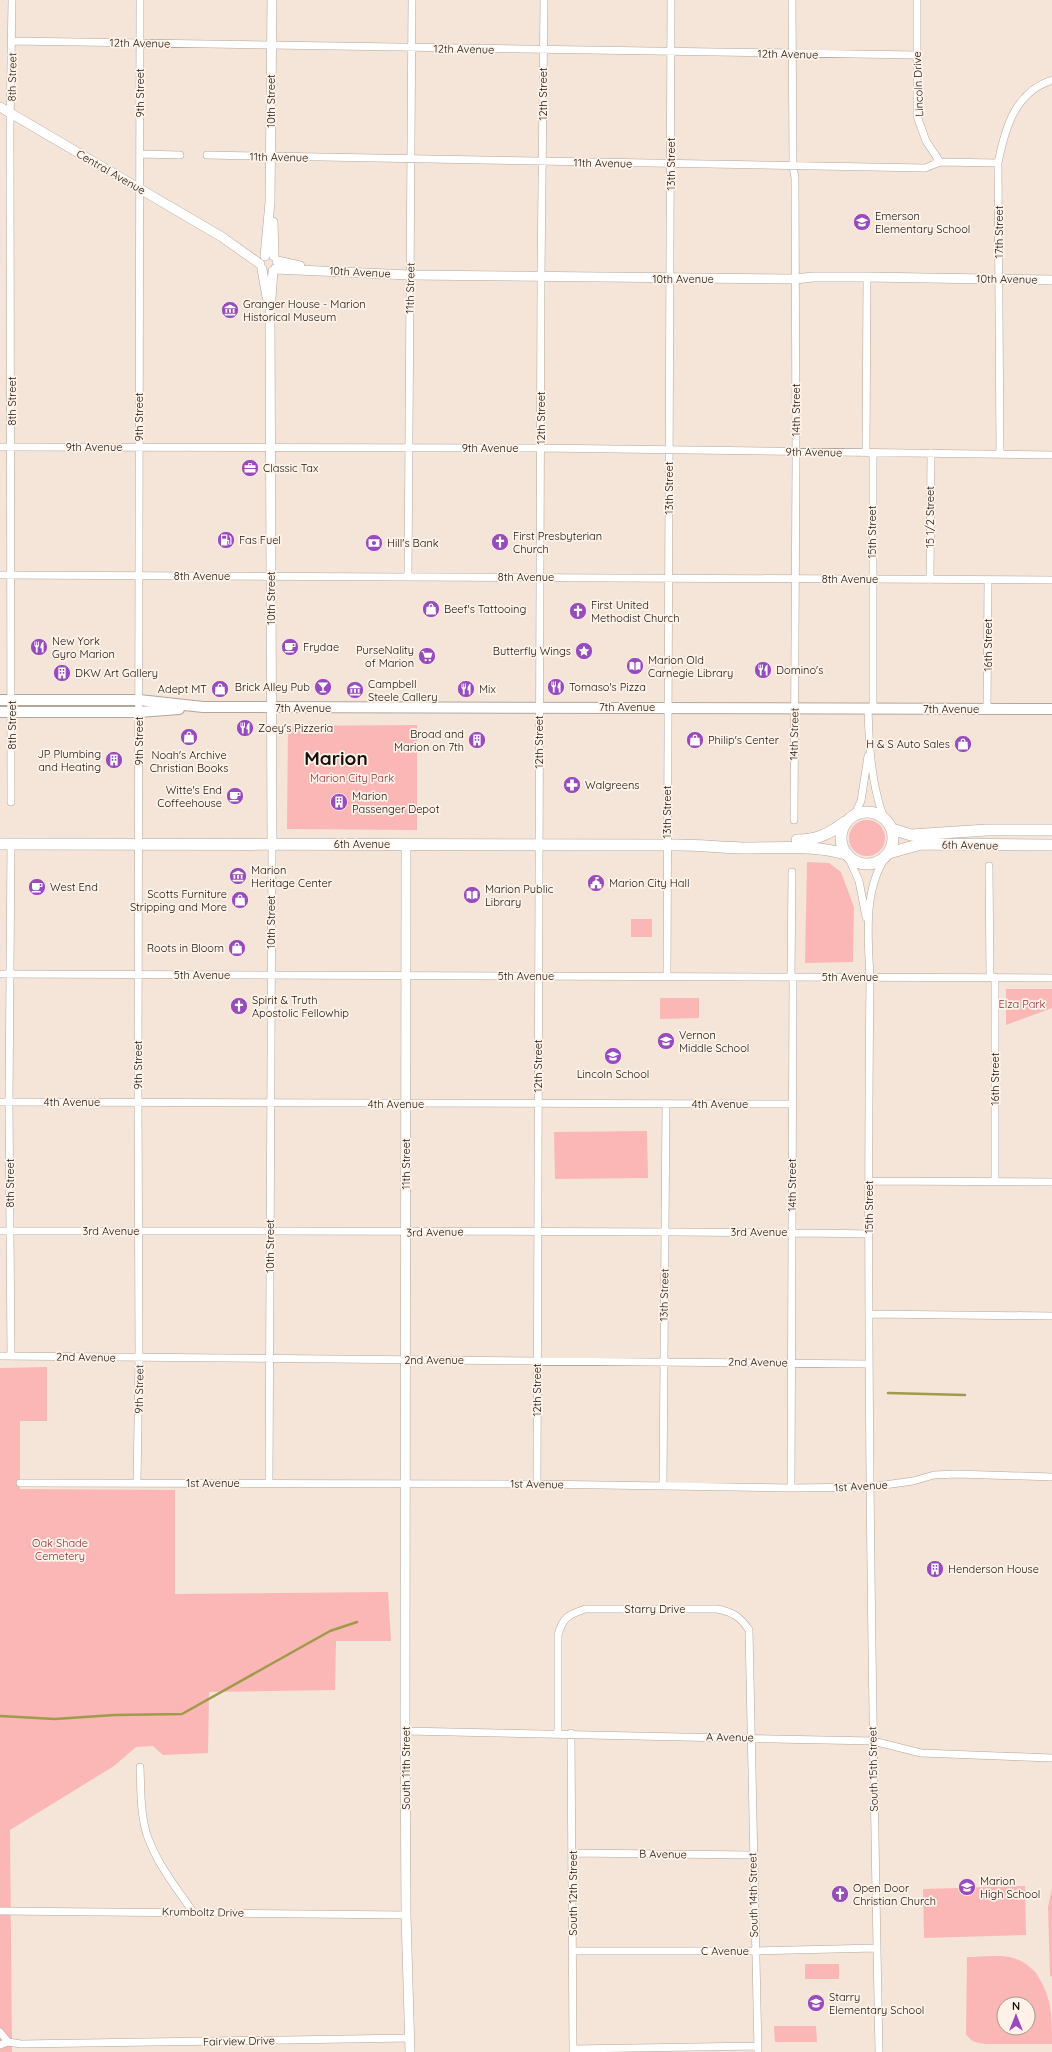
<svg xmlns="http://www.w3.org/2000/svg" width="1052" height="2052" font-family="Quicksand,sans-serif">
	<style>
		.green { fill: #fbb6b6; fill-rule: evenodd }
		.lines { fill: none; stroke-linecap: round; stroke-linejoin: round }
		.stream { stroke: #9f9b49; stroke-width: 2.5 }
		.minor-casing { stroke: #b4a69a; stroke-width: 8 }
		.tertiary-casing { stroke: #b4a69a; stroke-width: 10 }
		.secondary-casing { stroke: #b4a69a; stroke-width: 12 }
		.primary-casing { stroke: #b4a69a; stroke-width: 12 }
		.minor { stroke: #fff; stroke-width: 7 }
		.tertiary { stroke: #fff; stroke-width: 9 }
		.secondary { stroke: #fff; stroke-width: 10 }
		.primary { stroke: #fff; stroke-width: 11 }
		.labels { text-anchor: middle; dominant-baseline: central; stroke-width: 3.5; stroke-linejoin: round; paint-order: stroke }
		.street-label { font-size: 11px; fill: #17120e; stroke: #fff3e9 }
		.poi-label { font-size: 11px; fill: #17120e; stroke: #fff3e9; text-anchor: start }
		.park-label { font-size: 11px; fill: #922e37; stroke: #fff3e9 }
		.town-label { font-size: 19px; font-weight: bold; fill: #17120e; stroke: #fff3e9 }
	</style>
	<rect width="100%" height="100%" fill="#f4e5d8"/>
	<path class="green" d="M417 725V830L287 829 288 726Z
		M849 838a18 18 0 1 1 36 0a18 18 0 1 1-36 0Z
		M807 862 829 863 841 872 854 907 853 962 805 963Z
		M631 919H652V937H631Z
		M1006 989H1052V1008L1006 1025Z
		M660 998H699V1018L660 1019Z
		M647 1131 648 1178 555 1179 554 1132Z
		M47 1367V1421H20V1489L175 1490V1594L388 1592 391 1641H336L335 1690 209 1692 208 1753 163 1755 153 1746 136 1747 114 1766 10 1830 12 2052H0V1368Z
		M1025 1886 1026 1935 924 1938 923 1889Z
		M1052 1888V1977L1050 1975 1048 1907Z
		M967 1957C980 1957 1002 1954 1013 1958 1022 1960 1030 1967 1036 1973 1052 1997 1052 2015 1052 2044H986C977 2043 971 2042 966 2034ZM1004 2004H1028V2028H1004Z
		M805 1964H839V1979H805Z
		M774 2026H816L817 2042H775Z"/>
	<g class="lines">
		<path class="stream" d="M888 1393 965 1395
			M0 1716 55 1719 114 1715 182 1714 330 1631 357 1622"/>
		<defs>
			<path id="minor" d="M792 0 793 166 795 178 796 461 794 820
				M917 0V116L926 141 940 162
				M12 41 917 55
				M141 154 180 155
				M207 155 925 168 940 162 998 163
				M0 447 541 448 1052 455
				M866 452 867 277
				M873 453V708
				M1000 454 998 163C1005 128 1015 92 1052 80
				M0 575 1052 580
				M408 576 412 0
				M930 580 931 453
				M868 708C869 746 871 781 883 816
				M987 709 988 580
				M11 802 10 127 12 0
				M855 814 861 801 868 756
				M11 843 9 1102 11 1356
				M848 856 859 881 866 917
				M989 866 990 977
				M0 974 1052 978
				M667 977 671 0
				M791 977 792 872
				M0 1102 792 1104
				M869 1181 1052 1182
				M995 1181V977
				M0 1231C290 1231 579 1230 869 1234
				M869 1314 1052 1316
				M0 1356 869 1364
				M20 1483 537 1484 791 1488 870 1487 913 1481 934 1475 957 1474 1052 1477
				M137 1483 139 1358 138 1091 140 0
				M269 1483 272 844
				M537 1484 541 276 544 0
				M663 1486 666 1104
				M791 1488 793 977
				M405 1731 873 1741 921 1753 1052 1758
				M558 1733V1635C563 1617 568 1615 585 1609H717C732 1612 740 1616 749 1630L758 2052
				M571 1733 573 2052
				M140 1767C141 1790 140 1816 148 1838 158 1865 177 1889 193 1912
				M572 1853 753 1855
				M0 1911 406 1915
				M573 1951H755L877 1948
				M0 2032 8 2042 21 2044 410 2038
				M0 2045 8 2042
				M573 2049 758 2046
				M879 2052C872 1694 866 1335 870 977 868 937 863 891 886 856"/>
			<path id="tertiary" d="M0 107 222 237 260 264
				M273 222 274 256
				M265 256 270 202 272 0
				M277 261 300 266
				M262 269 267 297
				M275 269 410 275 795 279 813 277H867L1052 280
				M272 844 270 312 273 271
				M406 844 405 1731 406 1915 410 2052"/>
			<path id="secondary" d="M0 700H139L203 707 1052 709
				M0 712H139L179 709"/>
			<path id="primary" d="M841 838a26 26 0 1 1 52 0a26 26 0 1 1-52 0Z
				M892 829 911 835 987 830H1052
				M797 840C817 840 829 834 845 822
				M0 844 678 845C702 845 725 848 749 848 782 848 814 845 846 854
				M889 853 921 844 1052 845"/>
		</defs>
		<use href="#minor" class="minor-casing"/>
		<use href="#tertiary" class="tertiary-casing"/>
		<use href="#secondary" class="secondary-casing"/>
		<use href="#primary" class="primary-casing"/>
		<use href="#minor" class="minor"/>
		<use href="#tertiary" class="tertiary"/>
		<use href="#secondary" class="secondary"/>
		<use href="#primary" class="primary"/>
	</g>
	<defs>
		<symbol id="school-disc" viewBox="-11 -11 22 22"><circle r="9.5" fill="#984bbd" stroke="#fff3e9"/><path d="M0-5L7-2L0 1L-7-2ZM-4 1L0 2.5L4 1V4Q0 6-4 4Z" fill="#fff"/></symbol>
		<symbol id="museum-disc" viewBox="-11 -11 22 22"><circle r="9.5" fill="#984bbd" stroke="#fff3e9"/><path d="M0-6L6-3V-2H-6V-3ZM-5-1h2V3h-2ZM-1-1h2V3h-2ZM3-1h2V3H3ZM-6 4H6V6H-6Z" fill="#fff"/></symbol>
		<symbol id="office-disc" viewBox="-11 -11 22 22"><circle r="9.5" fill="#984bbd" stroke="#fff3e9"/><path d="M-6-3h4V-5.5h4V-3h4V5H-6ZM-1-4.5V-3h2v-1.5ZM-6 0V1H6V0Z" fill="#fff"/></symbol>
		<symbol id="fuel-disc" viewBox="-11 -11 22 22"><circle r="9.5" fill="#984bbd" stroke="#fff3e9"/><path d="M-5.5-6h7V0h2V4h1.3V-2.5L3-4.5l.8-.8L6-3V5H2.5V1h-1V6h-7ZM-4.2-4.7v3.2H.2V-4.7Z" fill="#fff"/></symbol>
		<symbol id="church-disc" viewBox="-11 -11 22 22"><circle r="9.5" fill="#984bbd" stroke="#fff3e9"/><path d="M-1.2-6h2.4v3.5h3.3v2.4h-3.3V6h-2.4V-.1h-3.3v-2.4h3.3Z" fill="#fff"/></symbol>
		<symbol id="bank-disc" viewBox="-11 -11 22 22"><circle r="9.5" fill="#984bbd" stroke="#fff3e9"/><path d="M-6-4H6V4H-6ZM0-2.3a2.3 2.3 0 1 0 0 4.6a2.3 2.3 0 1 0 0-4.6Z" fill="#fff"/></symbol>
		<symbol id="shop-disc" viewBox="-11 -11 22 22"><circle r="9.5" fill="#984bbd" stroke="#fff3e9"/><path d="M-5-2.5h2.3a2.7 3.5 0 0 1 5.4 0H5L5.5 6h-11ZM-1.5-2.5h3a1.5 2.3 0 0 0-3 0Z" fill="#fff"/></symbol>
		<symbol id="restaurant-disc" viewBox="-11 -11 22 22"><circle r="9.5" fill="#984bbd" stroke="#fff3e9"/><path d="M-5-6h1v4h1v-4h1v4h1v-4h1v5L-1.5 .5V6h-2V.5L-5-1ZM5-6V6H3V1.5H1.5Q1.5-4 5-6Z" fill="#fff"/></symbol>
		<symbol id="cafe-disc" viewBox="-11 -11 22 22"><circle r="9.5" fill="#984bbd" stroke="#fff3e9"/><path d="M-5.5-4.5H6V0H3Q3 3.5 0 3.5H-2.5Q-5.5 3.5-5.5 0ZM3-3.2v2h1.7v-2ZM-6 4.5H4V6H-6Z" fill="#fff"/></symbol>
		<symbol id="sight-disc" viewBox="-11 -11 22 22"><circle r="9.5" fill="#984bbd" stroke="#fff3e9"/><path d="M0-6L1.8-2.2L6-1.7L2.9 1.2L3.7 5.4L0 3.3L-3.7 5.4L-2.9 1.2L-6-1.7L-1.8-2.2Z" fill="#fff"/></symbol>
		<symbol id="supermarket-disc" viewBox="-11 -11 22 22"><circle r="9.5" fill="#984bbd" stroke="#fff3e9"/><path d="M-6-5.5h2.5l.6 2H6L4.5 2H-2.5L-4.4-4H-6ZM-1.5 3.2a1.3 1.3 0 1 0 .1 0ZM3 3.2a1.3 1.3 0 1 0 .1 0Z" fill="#fff"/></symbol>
		<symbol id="library-disc" viewBox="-11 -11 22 22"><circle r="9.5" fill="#984bbd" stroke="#fff3e9"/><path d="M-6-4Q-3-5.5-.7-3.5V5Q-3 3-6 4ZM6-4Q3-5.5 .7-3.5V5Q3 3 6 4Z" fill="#fff"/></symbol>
		<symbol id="building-disc" viewBox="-11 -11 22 22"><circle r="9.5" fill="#984bbd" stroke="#fff3e9"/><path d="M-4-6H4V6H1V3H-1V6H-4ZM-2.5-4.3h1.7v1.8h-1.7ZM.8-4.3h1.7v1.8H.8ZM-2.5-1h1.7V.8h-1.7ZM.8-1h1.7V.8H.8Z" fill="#fff"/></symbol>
		<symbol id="bar-disc" viewBox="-11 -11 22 22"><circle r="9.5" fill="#984bbd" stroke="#fff3e9"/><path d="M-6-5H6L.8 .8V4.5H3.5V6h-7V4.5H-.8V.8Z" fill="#fff"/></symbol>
		<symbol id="pharmacy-disc" viewBox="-11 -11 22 22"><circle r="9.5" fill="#984bbd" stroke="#fff3e9"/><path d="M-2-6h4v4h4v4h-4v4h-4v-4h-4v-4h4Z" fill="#fff"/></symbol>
		<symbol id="civic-disc" viewBox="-11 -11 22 22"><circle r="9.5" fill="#984bbd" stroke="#fff3e9"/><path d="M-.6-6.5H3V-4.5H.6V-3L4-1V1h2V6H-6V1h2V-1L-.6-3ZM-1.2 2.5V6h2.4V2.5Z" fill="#fff"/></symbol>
	</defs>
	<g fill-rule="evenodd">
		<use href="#school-disc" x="852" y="212" width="20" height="20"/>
		<use href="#museum-disc" x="220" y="300" width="20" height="20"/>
		<use href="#office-disc" x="240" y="458" width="20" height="20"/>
		<use href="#fuel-disc" x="216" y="530" width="20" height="20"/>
		<use href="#church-disc" x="490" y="532" width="20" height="20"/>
		<use href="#bank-disc" x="364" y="533" width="20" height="20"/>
		<use href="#shop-disc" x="421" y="599" width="20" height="20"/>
		<use href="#church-disc" x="568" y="601" width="20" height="20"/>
		<use href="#restaurant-disc" x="29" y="637" width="20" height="20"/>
		<use href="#cafe-disc" x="280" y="637" width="20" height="20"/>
		<use href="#sight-disc" x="574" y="641" width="20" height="20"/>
		<use href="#supermarket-disc" x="417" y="646" width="20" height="20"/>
		<use href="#library-disc" x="625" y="656" width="20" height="20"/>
		<use href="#restaurant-disc" x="753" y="660" width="20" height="20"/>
		<use href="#building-disc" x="52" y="663" width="20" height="20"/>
		<use href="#bar-disc" x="313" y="677" width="20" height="20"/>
		<use href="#restaurant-disc" x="546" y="677" width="20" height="20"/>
		<use href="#shop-disc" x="210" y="679" width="20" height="20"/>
		<use href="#restaurant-disc" x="456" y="679" width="20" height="20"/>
		<use href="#museum-disc" x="345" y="680" width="20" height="20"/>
		<use href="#restaurant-disc" x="235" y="718" width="20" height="20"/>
		<use href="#shop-disc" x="179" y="727" width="20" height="20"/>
		<use href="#building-disc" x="467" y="730" width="20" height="20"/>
		<use href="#shop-disc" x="685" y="730" width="20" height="20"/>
		<use href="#shop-disc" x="953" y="734" width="20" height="20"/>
		<use href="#building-disc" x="104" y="750" width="20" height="20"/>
		<use href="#pharmacy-disc" x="562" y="775" width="20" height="20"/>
		<use href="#cafe-disc" x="225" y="786" width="20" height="20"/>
		<use href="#building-disc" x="329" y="792" width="20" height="20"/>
		<use href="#museum-disc" x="228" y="866" width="20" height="20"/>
		<use href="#civic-disc" x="586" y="873" width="20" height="20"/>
		<use href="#cafe-disc" x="27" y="877" width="20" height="20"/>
		<use href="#library-disc" x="462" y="885" width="20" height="20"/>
		<use href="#shop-disc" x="230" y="890" width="20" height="20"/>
		<use href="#shop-disc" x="227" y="938" width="20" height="20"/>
		<use href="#church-disc" x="229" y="996" width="20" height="20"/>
		<use href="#school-disc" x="656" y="1031" width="20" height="20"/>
		<use href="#school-disc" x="603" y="1046" width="20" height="20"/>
		<use href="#building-disc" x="925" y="1559" width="20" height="20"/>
		<use href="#school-disc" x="957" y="1877" width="20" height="20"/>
		<use href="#church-disc" x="830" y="1884" width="20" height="20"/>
		<use href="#school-disc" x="806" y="1993" width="20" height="20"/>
	</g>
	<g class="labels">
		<g class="street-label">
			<text transform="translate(140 43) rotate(1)">12th Avenue</text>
			<text transform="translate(464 49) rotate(1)">12th Avenue</text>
			<text transform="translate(788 54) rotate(1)">12th Avenue</text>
			<text transform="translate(12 77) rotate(-89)">8th Street</text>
			<text transform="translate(918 84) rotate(-92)">Lincoln Drive</text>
			<text transform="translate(140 93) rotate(-90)">9th Street</text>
			<text transform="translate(543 94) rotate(-90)">12th Street</text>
			<text transform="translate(271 101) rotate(-90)">10th Street</text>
			<text transform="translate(279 157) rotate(1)">11th Avenue</text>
			<text transform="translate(603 163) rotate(1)">11th Avenue</text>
			<text transform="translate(671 164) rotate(-90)">13th Street</text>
			<text transform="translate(111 172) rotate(30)">Central Avenue</text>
			<text transform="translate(999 232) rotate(-90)">17th Street</text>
			<text transform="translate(360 272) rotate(3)">10th Avenue</text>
			<text x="683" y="279">10th Avenue</text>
			<text transform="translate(1007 279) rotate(1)">10th Avenue</text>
			<text transform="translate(410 288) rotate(-89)">11th Street</text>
			<text transform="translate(12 401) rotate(-90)">8th Street</text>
			<text transform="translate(796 410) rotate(-90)">14th Street</text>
			<text transform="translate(139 417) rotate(-90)">9th Street</text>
			<text transform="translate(541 418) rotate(-90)">12th Street</text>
			<text x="94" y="447">9th Avenue</text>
			<text x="490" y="448">9th Avenue</text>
			<text transform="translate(814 452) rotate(1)">9th Avenue</text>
			<text transform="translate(669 488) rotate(-90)">13th Street</text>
			<text transform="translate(930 517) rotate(-90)">15 1/2 Street</text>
			<text transform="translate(872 532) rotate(-90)">15th Street</text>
			<text x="202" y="576">8th Avenue</text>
			<text x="526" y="577">8th Avenue</text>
			<text x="850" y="579">8th Avenue</text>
			<text transform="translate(271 598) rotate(-90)">10th Street</text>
			<text transform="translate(988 645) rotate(-90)">16th Street</text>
			<text x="627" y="707">7th Avenue</text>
			<text x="303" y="708">7th Avenue</text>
			<text x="951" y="709">7th Avenue</text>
			<text transform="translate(12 725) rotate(-90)">8th Street</text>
			<text transform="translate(794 734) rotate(-89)">14th Street</text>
			<text transform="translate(139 741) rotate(-90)">9th Street</text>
			<text transform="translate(539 742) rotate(-90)">12th Street</text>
			<text transform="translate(667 812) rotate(-90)">13th Street</text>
			<text x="362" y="844">6th Avenue</text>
			<text transform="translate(970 845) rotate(1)">6th Avenue</text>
			<text transform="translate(271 922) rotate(-90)">10th Street</text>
			<text x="202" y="975">5th Avenue</text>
			<text x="526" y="976">5th Avenue</text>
			<text x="850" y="977">5th Avenue</text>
			<text transform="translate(138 1065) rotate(-90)">9th Street</text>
			<text transform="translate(538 1066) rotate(-90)">12th Street</text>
			<text transform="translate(995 1079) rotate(-90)">16th Street</text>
			<text x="72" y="1102">4th Avenue</text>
			<text x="396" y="1104">4th Avenue</text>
			<text x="720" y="1104">4th Avenue</text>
			<text transform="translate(406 1164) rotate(-90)">11th Street</text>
			<text transform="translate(10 1183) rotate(-90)">8th Street</text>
			<text transform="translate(792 1185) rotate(-90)">14th Street</text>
			<text transform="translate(869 1207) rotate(-90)">15th Street</text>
			<text x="111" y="1231">3rd Avenue</text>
			<text transform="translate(435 1232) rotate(-1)">3rd Avenue</text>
			<text x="759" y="1232">3rd Avenue</text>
			<text transform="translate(270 1246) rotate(-90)">10th Street</text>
			<text transform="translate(664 1295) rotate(-89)">13th Street</text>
			<text transform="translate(86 1357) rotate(1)">2nd Avenue</text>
			<text x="434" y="1360">2nd Avenue</text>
			<text transform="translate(758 1362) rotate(1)">2nd Avenue</text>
			<text transform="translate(139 1389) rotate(-89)">9th Street</text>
			<text transform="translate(537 1390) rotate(-90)">12th Street</text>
			<text x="213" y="1483">1st Avenue</text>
			<text transform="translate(537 1484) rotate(1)">1st Avenue</text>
			<text transform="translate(861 1486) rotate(-3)">1st Avenue</text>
			<text x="655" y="1609">Starry Drive</text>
			<text transform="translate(730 1737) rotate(1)">A Avenue</text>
			<text transform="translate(406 1768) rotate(-90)">South 11th Street</text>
			<text transform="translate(873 1769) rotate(-91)">South 15th Street</text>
			<text transform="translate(663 1854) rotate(1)">B Avenue</text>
			<text transform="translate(573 1893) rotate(-90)">South 12th Street</text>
			<text transform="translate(753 1895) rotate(-91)">South 14th Street</text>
			<text transform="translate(203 1912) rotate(1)">Krumboltz Drive</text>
			<text x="725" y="1951">C Avenue</text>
			<text transform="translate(239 2041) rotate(-1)">Fairview Drive</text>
		</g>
		<g class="poi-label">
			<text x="875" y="216">Emerson<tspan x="875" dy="13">Elementary School</tspan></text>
			<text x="243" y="304">Granger House - Marion<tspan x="243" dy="13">Historical Museum</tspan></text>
			<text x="263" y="468">Classic Tax</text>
			<text x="513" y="536">First Presbyterian<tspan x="513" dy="13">Church</tspan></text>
			<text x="239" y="540">Fas Fuel</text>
			<text x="387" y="543">Hill's Bank</text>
			<text x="591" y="605">First United<tspan x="591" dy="13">Methodist Church</tspan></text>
			<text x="444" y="609">Beef's Tattooing</text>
			<text x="52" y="641">New York<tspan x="52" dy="13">Gyro Marion</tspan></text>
			<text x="303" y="647">Frydae</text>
			<text x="414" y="650" text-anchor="end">PurseNality<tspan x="414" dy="13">of Marion</tspan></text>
			<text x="571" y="651" text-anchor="end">Butterfly Wings</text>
			<text x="648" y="660">Marion Old<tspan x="648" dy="13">Carnegie Library</tspan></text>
			<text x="776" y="670">Domino's</text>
			<text x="75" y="673">DKW Art Gallery</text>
			<text x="368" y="684">Campbell<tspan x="368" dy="13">Steele Callery</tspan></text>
			<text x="310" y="687" text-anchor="end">Brick Alley Pub</text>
			<text x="569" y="687">Tomaso's Pizza</text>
			<text x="207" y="689" text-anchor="end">Adept MT</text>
			<text x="479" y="689">Mix</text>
			<text x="258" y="728">Zoey's Pizzeria</text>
			<text x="464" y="734" text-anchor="end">Broad and<tspan x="464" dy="13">Marion on 7th</tspan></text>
			<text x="708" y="740">Philip's Center</text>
			<text x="950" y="744" text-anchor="end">H &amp; S Auto Sales</text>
			<text x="101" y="754" text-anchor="end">JP Plumbing<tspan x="101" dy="13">and Heating</tspan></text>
			<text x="189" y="755" text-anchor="middle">Noah's Archive<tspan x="189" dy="13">Christian Books</tspan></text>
			<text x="585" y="785">Walgreens</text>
			<text x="222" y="790" text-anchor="end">Witte's End<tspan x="222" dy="13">Coffeehouse</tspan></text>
			<text x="352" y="796">Marion<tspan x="352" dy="13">Passenger Depot</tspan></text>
			<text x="251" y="870">Marion<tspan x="251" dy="13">Heritage Center</tspan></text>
			<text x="609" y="883">Marion City Hall</text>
			<text x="50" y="887">West End</text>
			<text x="485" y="889">Marion Public<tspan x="485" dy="13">Library</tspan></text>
			<text x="227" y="894" text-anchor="end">Scotts Furniture<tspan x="227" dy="13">Stripping and More</tspan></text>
			<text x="224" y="948" text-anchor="end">Roots in Bloom</text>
			<text x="252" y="1000">Spirit &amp; Truth<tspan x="252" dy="13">Apostolic Fellowhip</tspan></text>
			<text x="679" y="1035">Vernon<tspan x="679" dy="13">Middle School</tspan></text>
			<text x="613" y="1074" text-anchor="middle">Lincoln School</text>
			<text x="948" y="1569">Henderson House</text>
			<text x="980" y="1881">Marion<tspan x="980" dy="13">High School</tspan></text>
			<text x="853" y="1888">Open Door<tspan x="853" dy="13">Christian Church</tspan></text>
			<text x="829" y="1997">Starry<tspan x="829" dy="13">Elementary School</tspan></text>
		</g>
		<g class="park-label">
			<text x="352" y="778">Marion City Park</text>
			<text x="1022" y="1004">Elza Park</text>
			<text x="60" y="1543">Oak Shade<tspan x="60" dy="13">Cemetery</tspan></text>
		</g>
		<g class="town-label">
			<text x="336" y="758">Marion</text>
		</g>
	</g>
	<g transform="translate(1016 2016)"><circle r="19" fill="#fff3e9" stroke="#a29991"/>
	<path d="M0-3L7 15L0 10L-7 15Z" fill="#984bbd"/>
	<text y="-6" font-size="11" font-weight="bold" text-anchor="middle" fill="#17120e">N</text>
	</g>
</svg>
